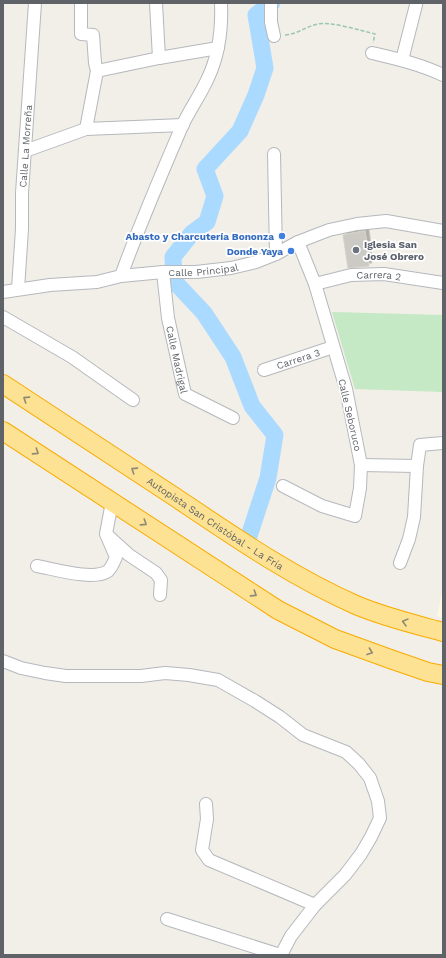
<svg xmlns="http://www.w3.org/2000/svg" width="446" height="958" font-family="'Work Sans',sans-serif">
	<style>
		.commercial { fill: #fef7e0 }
		.green { fill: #c5e8c5 }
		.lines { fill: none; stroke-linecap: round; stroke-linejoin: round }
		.river { stroke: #aadaff; stroke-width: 17 }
		.building { fill: #cccac5; stroke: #d6d1c6; filter: url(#shadow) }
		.minor-casing { stroke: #b5b8bc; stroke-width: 14 }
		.highway-casing { stroke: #f9ab00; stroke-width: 20 }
		.path { stroke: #9cc7a9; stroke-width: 1.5; stroke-dasharray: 4 2; stroke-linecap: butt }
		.minor { stroke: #fff; stroke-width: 12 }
		.highway { stroke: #fde293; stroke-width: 18 }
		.oneway { stroke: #8e8975 }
		.shop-dot { fill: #3f7fe0; stroke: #fff; stroke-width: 1.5 }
		.worship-dot { fill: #6b7280; stroke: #fff; stroke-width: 1.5 }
		.labels { text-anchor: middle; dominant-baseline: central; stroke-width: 3.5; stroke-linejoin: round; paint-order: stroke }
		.street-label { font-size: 10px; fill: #5f6368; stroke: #fff }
		.shop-label { font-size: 10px; font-weight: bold; fill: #366cbe; stroke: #fff; text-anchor: end }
		.worship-label { font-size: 10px; font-weight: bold; fill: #5b616d; stroke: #fff; text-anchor: start }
	</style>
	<defs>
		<filter id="shadow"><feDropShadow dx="3.5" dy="-3.5" stdDeviation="0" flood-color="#0004"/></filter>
	</defs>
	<rect width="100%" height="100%" fill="#f1efe8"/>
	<path class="commercial" d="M443 587V618L437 616Z"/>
	<path class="green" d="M332 312 443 315V392L355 389Z"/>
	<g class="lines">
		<path class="river" d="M249 536 268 478 275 435 252 406 233 357 204 313 174 281 173 257 192 233 207 222 215 196 205 169 240 131 256 95 265 68 256 15 272 3"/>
	</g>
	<path class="building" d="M365 231 369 266 348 268 343 235Z"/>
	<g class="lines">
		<defs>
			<g id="minor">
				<path d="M81 3V34L93 35 95 63 97 71"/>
				<path d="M156 3 159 58"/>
				<path d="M271 3V22L274 36"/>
				<path d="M372 53C397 59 420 64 443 75"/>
				<path d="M402 60 416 5"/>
				<path d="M86 129 97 71 159 58 218 48"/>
				<path d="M25 151 86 129 183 125"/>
				<path d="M274 154 276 254"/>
				<path id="s1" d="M163 272 168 318 185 394 233 418"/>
				<path d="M121 276C139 226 161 175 182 126 190 109 201 94 208 78 219 55 222 28 221 3"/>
				<path id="s2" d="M315 284 351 275 384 274 443 283"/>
				<path id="s3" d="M18 289 22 229V193L35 3"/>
				<path id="s4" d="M3 292 50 285 97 282 121 276 163 272H196L231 268 256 262 276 254 298 242 329 230 357 224 386 221 443 231"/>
				<path d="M3 317 72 357 133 400"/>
				<path id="s5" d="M264 370 333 347"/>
				<path d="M361 465 417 466"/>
				<path d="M283 486 322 506 355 516 360 488 361 465 346 389 315 284 298 242"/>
				<path d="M107 535 129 555 156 573 161 580 160 595"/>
				<path d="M400 563 409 539 414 517 417 466 420 445 443 443"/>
				<path d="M37 566C54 569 94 581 108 571 112 567 114 562 116 557L106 534 112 502"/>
				<path d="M3 661 21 668 45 673 66 676H141L165 673 189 675 218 680 255 701 280 717 303 735 346 752 359 764 370 778 378 801 380 818 371 837 361 854 345 875 315 905 291 936 281 955"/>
				<path d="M206 804 207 819 202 850 209 860 315 905"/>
				<path d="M167 919 280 955"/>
			</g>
			<g id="highway">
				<path id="s6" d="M3 384C60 421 117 459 175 497 233 536 292 577 356 605 384 617 414 624 443 632"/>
				<path d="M3 431 278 610 335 639 393 660 428 672 443 675"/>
			</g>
		</defs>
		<use href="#minor" class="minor-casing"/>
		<use href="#highway" class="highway-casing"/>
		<path class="path" d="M285 35C299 34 306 26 318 24 329 21 363 31 375 34L373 43"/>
		<use href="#minor" class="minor"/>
		<use href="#highway" class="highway"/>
	</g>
	<defs><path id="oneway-chevron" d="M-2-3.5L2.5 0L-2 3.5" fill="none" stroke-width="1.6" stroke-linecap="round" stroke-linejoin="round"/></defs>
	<g class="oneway">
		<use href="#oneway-chevron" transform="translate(26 399) rotate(-147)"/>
		<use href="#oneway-chevron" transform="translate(36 452) rotate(33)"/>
		<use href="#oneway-chevron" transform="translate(134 470) rotate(-147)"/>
		<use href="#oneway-chevron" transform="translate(144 523) rotate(33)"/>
		<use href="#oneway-chevron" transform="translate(254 594) rotate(33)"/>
		<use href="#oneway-chevron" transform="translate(405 622) rotate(-165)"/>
		<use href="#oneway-chevron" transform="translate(370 652) rotate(20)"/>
	</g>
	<g class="shop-dot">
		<circle cx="282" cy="236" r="4"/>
		<circle cx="291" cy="251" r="4"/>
	</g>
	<circle class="worship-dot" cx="356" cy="250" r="4"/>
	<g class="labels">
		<g class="street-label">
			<text stroke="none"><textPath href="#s3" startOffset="143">Calle La Morreña</textPath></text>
			<text stroke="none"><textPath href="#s4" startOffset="202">Calle Principal</textPath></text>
			<text stroke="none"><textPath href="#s2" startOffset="65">Carrera 2</textPath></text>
			<text stroke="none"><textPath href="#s1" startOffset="89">Calle Madrigal</textPath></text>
			<text stroke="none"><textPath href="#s5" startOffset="36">Carrera 3</textPath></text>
			<text transform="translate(350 415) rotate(77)">Calle Seboruco</text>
			<text stroke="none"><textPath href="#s6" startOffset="254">Autopista San Cristóbal - La Fría</textPath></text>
		</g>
		<g class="shop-label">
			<text x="274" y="236">Abasto y Charcutería Bononza</text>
			<text x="283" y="251">Donde Yaya</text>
		</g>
		<g class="worship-label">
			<text x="364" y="244">Iglesia San<tspan x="364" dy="12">José Obrero</tspan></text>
		</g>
	</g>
	<rect width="446" height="958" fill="none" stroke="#5f6368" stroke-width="8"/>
</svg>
